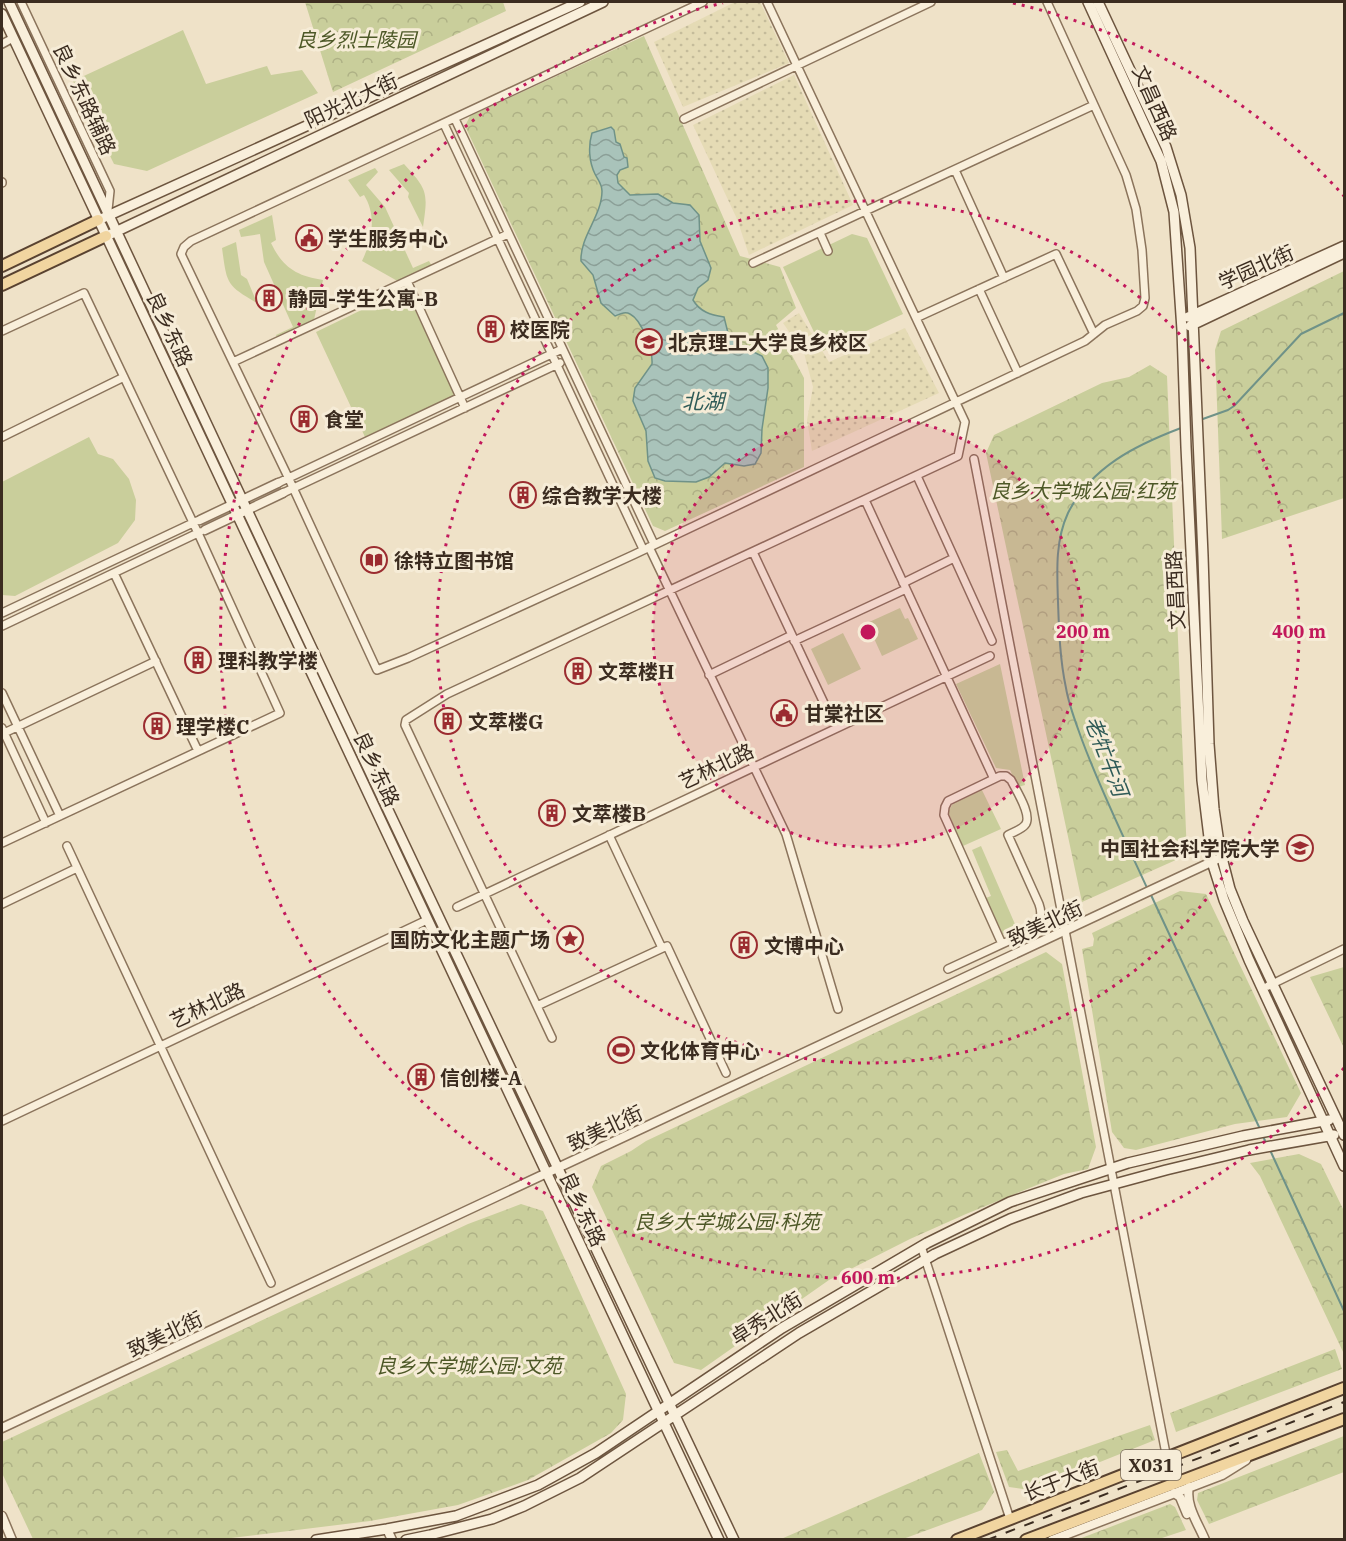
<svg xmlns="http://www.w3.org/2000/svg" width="1346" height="1541" font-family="'IBM Plex Serif','Noto Sans SC',serif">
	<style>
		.farmland { fill: url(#farmland-dots) }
		.grass { fill: #c9ce9b }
		.park { fill: url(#park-crowns) }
		.water { fill: url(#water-waves); stroke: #6f9288; stroke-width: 1.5 }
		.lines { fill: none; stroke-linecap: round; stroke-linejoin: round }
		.stream { stroke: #6f9288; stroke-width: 2 }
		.minor-casing { stroke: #8b745c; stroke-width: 10 }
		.tertiary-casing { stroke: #8b745c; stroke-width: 11 }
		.secondary-casing { stroke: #6d553f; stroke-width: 12 }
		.primary-casing { stroke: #594230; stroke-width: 14 }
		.minor { stroke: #f9efdb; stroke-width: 7 }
		.tertiary { stroke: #f9efdb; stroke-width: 8 }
		.secondary { stroke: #f9efdb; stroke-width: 9 }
		.primary { stroke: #f1d5a0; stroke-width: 10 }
		.rail { stroke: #3b2c20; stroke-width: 2; stroke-dasharray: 10 10; stroke-linecap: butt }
		.ring { fill: none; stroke: #c2185b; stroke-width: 3; stroke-dasharray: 3 6 }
		.labels { text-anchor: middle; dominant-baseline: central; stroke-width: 6; stroke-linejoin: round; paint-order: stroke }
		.shield { fill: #f6ecd7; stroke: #736657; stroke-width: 1.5 }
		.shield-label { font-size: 18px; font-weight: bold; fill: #3b2c20 }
		.park-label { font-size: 20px; font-style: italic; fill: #4d5827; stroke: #f6ecd7 }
		.street-label { font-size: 20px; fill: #3b2c20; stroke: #f6ecd7 }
		.poi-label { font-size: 20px; font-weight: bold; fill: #3b2c20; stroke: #f6ecd7; text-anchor: start }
		.water-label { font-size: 21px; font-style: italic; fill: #2f5b57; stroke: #f6ecd7 }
		.centre { fill: #c2185b; stroke: #f6ecd7; stroke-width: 3 }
		.ring-label { font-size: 18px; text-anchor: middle; font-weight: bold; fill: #c2185b; stroke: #f6ecd7; stroke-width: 6; stroke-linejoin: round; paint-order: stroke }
	</style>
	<defs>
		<pattern id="farmland-dots" width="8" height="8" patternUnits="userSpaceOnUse" patternTransform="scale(1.5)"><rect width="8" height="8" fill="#e5dbb5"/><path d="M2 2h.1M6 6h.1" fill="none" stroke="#c5bc9b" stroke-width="1.8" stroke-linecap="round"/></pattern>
		<pattern id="park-crowns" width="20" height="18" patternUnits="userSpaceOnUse" patternTransform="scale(1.5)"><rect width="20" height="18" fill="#c9ce9b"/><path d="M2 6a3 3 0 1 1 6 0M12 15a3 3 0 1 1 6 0" fill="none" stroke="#aeb185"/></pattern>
		<pattern id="water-waves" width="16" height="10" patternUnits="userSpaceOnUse" patternTransform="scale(1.5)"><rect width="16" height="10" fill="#a9c3ba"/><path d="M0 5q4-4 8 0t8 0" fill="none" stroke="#8b9f97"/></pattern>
	</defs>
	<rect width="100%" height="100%" fill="#efe2c8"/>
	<path class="farmland" d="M735 2H760L789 63 683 107 654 42Z
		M794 75 853 205 749 255 737 219 693 125Z
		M799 313 829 362 905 328 939 393 812 451 807 420 813 387 804 353 783 323Z"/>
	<path class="grass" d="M183 30 206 84 267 66 271 75 302 70 318 93 147 171 114 164 73 81Z
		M404 164C428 190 428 193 423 227L408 197 409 193 389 170Z
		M375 168 378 172 366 185 385 207 413 268 429 261 433 268 401 283 362 261C372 240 377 216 364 195L360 197 348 180Z
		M272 215 276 240 271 243C283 268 297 276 323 280L313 324 278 341 276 335 293 327 264 262 260 234 241 237 239 230Z
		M852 234 867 238 903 314 823 351 783 267Z
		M236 242 241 275 247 279 257 303C226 285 227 284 222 248Z
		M405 289 455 395 365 437 316 332Z
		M89 437 98 454 113 459 129 479 136 500 135 520 118 543 15 596 2 595V482Z
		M900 608 905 619 908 618 918 639 882 656 867 623Z
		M843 633 861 669 828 685 811 649Z
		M1000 664 1025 785 1018 787 1010 770 996 768 956 684Z
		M981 788 1001 829 963 846 948 812 955 800Z
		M981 846 1018 931 1008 935 1003 934 986 898 991 896 972 850Z"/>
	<path class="park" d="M305 2H503L506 11 333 92Z
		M644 36 740 256 780 267 796 308 776 325 804 378V467L665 531 653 526 465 126 470 116Z
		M1344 271V498L1222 539 1215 350 1221 331Z
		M1150 365 1167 376 1187 855 1082 902 986 453 994 435 1102 383 1129 377Z
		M1180 891 1206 894 1301 1093 1287 1117 1235 1124 1136 1150 1124 1148 1112 1132 1082 949 1093 946 1094 939 1092 933Z
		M1046 952 1062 964 1096 1147 1088 1169 1064 1174 966 1214 910 1239 829 1280 701 1370 674 1363 592 1187 601 1166 631 1151 646 1141Z
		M1344 967V1048L1310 977Z
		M1299 1154 1321 1164 1344 1211V1354L1260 1176 1250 1163Z
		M521 1204 543 1211 626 1394 623 1420 611 1433 528 1480 458 1505 370 1521 223 1539H33L2 1473V1442L468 1224Z
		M1335 1349 1342 1369 1176 1432 1170 1413Z
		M1150 1425 1155 1440 1030 1490 1009 1487 996 1452 1007 1450 1018 1471Z
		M1344 1436V1472L1209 1524 1197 1500 1198 1493Z
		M979 1453 994 1492 982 1510 903 1539H781Z
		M1170 1504 1175 1507 1186 1530 1159 1539H1079Z"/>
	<path class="water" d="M611 127 614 130 616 142 620 144 624 157 627 158 628 167 620 170 617 175 618 183 630 195 658 194 673 203 690 205 699 215 700 241 711 268 708 280 698 288 693 300C700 312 711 315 724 317L728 333 735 337 743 347 762 356 768 368V388L762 429 761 453 755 464 744 466 725 463 709 477 696 482 665 481 655 478 648 461 646 431 633 401 635 388 652 364C653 351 642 320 630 314 625 311 620 314 615 316L601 303 593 275 581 261C580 236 602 216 602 191 602 184 598 180 595 174 589 162 588 146 592 133Z"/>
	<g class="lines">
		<path class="stream" d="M1200 420 1228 410 1234 406 1301 334 1344 313
			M1148 890C1125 840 1101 791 1082 740 1076 723 1069 706 1066 688 1060 660 1059 631 1058 602 1057 572 1055 541 1068 513 1091 467 1136 445 1181 428
			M1151 895 1260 1129
			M1262 1134 1267 1145
			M1270 1150 1344 1311"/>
		<defs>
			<path id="minor" d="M21 2 110 191 108 210
				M703 2 191 241 184 247 181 254 289 479 377 670 408 658 633 555 1085 341 1105 325 1137 311 1143 306 1145 298 1142 250 1136 209 1126 175 1047 2
				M2 44 13 38
				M455 119 654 544
				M684 119 931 2
				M444 124 643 549
				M955 170 1004 278
				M2 182V183
				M820 233 828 251
				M753 263 1094 105
				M407 281 465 408
				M979 289 1018 373
				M916 318 1056 254 1094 334
				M2 331 84 293 198 533 280 713 2 843
				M233 362 508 234
				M2 437 124 377
				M974 459 1167 1459
				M917 476 992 641
				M278 483 562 349
				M283 493 560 363
				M865 500 993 777
				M649 547 786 834 838 1009
				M753 552 831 718
				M114 573 198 751
				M903 583 954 558
				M2 613 197 521
				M2 626 200 532
				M794 641 906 589
				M709 675 792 635
				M2 693 60 816
				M2 728 46 823
				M2 734 156 661
				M609 835 662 948
				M67 846 271 1283
				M2 904 77 868
				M457 907 990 656
				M948 969 1026 933C1038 926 1044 918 1039 904L1008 835C1013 832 1021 830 1025 825 1033 816 1016 790 1011 780L1006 776H1000L948 801 945 807 944 815 1002 944
				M1268 986 1344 949
				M537 1006 667 946 726 1073
				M552 1038 405 725 406 720 447 694 958 456 965 422 767 2
				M2 1121 427 920
				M921 1246 1010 1519"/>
			<path id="tertiary" d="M200 520 278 483
				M205 530 283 493
				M2 1428 1222 857
				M1189 1487C1185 1505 1198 1523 1205 1540
				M1174 1493 1180 1497 1187 1514
				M2 1516 12 1540
				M387 1529 392 1540
				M1052 1540 1222 1475 1246 1460"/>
			<path id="secondary" d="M9 2 344 717 734 1540
				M1088 2 1161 161 1174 212 1182 330 1186 447 1202 780 1212 862 1224 900 1249 960 1344 1166
				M1098 2 1166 147 1181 195 1190 248 1203 556 1209 744 1214 809 1220 850 1230 889 1243 921 1344 1135
				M2 14 719 1540
				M103 218 580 2
				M111 234 603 2
				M1188 317 1344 246
				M1190 326 1344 253
				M316 1540 387 1529 456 1516 538 1485 596 1453 782 1328 927 1243 1010 1202 1128 1163 1243 1136 1329 1120
				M406 1540 430 1535 492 1519 524 1506 580 1478 799 1333 935 1254 1010 1219 1081 1193 1166 1170 1249 1150 1334 1135"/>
			<path id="primary" d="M2 266 98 220
				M2 285 106 236
				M957 1540 1344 1388
				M1026 1540 1344 1419"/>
		</defs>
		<use href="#minor" class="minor-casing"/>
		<use href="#tertiary" class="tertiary-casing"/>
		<use href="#secondary" class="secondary-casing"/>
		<use href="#primary" class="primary-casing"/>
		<use href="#minor" class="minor"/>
		<use href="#tertiary" class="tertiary"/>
		<use href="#secondary" class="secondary"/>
		<use href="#primary" class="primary"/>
		<path class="rail" d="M987 1540 1344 1402"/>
	</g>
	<circle cx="868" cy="632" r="215" fill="#c2185b" fill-opacity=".12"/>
	<g class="ring">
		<circle cx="868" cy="632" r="215"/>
		<circle cx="868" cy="632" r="431"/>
		<path d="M1344 1068A646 646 0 1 1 723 3M1013 3A646 646 0 0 1 1344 196"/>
	</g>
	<defs>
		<symbol id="civic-ring" viewBox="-11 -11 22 22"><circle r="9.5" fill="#f6ecd7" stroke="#9b2c30" stroke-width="1.5"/><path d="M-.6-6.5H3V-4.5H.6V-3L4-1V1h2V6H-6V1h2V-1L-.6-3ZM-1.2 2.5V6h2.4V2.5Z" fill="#9b2c30"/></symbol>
		<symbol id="building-ring" viewBox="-11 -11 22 22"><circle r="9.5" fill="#f6ecd7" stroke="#9b2c30" stroke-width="1.5"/><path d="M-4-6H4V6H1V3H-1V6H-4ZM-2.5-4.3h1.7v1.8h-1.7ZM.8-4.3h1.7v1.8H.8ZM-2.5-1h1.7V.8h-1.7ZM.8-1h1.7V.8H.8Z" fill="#9b2c30"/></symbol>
		<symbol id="university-ring" viewBox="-11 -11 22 22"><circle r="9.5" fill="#f6ecd7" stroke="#9b2c30" stroke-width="1.5"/><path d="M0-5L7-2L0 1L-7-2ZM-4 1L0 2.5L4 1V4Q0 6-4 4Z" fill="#9b2c30"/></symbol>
		<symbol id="library-ring" viewBox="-11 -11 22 22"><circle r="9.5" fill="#f6ecd7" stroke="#9b2c30" stroke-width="1.5"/><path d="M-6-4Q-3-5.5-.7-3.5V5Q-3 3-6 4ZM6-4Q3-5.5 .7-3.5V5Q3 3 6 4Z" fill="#9b2c30"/></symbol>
		<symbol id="sight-ring" viewBox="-11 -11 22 22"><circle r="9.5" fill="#f6ecd7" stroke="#9b2c30" stroke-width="1.5"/><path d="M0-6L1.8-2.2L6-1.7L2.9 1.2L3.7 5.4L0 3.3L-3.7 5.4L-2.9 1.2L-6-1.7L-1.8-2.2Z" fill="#9b2c30"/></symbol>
		<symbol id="stadium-ring" viewBox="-11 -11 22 22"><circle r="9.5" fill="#f6ecd7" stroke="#9b2c30" stroke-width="1.5"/><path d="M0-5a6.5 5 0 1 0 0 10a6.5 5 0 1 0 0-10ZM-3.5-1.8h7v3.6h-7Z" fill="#9b2c30"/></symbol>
	</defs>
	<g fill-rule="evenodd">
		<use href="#civic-ring" x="294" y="223" width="30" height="30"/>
		<use href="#building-ring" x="254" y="283" width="30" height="30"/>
		<use href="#building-ring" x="476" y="314" width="30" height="30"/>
		<use href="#university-ring" x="634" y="327" width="30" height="30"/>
		<use href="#building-ring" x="289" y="404" width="30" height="30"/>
		<use href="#building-ring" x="508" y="480" width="30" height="30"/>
		<use href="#library-ring" x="359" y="545" width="30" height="30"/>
		<use href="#building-ring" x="183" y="645" width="30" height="30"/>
		<use href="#building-ring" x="563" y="656" width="30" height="30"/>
		<use href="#civic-ring" x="769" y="698" width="30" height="30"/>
		<use href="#building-ring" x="433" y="706" width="30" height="30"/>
		<use href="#building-ring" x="142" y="711" width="30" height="30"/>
		<use href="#building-ring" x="537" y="798" width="30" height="30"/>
		<use href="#university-ring" x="1285" y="833" width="30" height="30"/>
		<use href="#sight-ring" x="555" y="924" width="30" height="30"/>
		<use href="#building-ring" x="729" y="930" width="30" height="30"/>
		<use href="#stadium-ring" x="606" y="1035" width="30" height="30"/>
		<use href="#building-ring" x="406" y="1062" width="30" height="30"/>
	</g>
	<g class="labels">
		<rect class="shield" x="1121" y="1450" width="60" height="30" rx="4.5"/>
		<g class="shield-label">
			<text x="1151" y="1465">X031</text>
		</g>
		<g class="park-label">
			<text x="356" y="39">良乡烈士陵园</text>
			<text x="1083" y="490">良乡大学城公园·红苑</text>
			<text x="727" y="1221">良乡大学城公园·科苑</text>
			<text x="469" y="1365">良乡大学城公园·文苑</text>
		</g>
		<g class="street-label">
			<text transform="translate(85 99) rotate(65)">良乡东路辅路</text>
			<text transform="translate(351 100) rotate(-25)">阳光北大街</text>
			<text transform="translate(1155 103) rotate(66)">文昌西路</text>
			<text transform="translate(1256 267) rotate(-24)">学园北街</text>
			<text transform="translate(170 329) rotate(65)">良乡东路</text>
			<text transform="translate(1175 590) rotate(-93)">文昌西路</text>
			<text transform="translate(716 766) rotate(-25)">艺林北路</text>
			<text transform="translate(377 769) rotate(65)">良乡东路</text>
			<text transform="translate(1045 923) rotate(-25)">致美北街</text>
			<text transform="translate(207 1005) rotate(-25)">艺林北路</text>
			<text transform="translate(605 1128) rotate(-25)">致美北街</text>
			<text transform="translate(583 1209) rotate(65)">良乡东路</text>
			<text transform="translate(766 1318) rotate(-32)">卓秀北街</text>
			<text transform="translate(165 1334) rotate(-25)">致美北街</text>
			<text transform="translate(1061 1480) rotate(-21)">长于大街</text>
		</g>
		<g class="poi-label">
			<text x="328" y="238">学生服务中心</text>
			<text x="288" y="298">静园-学生公寓-B</text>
			<text x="510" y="329">校医院</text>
			<text x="668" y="342">北京理工大学良乡校区</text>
			<text x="324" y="419">食堂</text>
			<text x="542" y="495">综合教学大楼</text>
			<text x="394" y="560">徐特立图书馆</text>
			<text x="218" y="660">理科教学楼</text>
			<text x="598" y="671">文萃楼H</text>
			<text x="804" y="713">甘棠社区</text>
			<text x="468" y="721">文萃楼G</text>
			<text x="176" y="726">理学楼C</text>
			<text x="572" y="813">文萃楼B</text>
			<text x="1280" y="848" text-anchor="end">中国社会科学院大学</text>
			<text x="550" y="939" text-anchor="end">国防文化主题广场</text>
			<text x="764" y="945">文博中心</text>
			<text x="640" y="1050">文化体育中心</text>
			<text x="440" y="1077">信创楼-A</text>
		</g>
		<g class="water-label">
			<text x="703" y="401">北湖</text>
			<text transform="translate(1107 756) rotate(69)">老牤牛河</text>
		</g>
	</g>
	<circle cx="868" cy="632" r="9" class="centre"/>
	<g class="ring-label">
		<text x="1083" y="638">200 m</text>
		<text x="1299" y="638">400 m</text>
		<text x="868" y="1284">600 m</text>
	</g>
	<rect width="1346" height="1541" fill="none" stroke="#3b2c20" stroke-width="6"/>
</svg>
